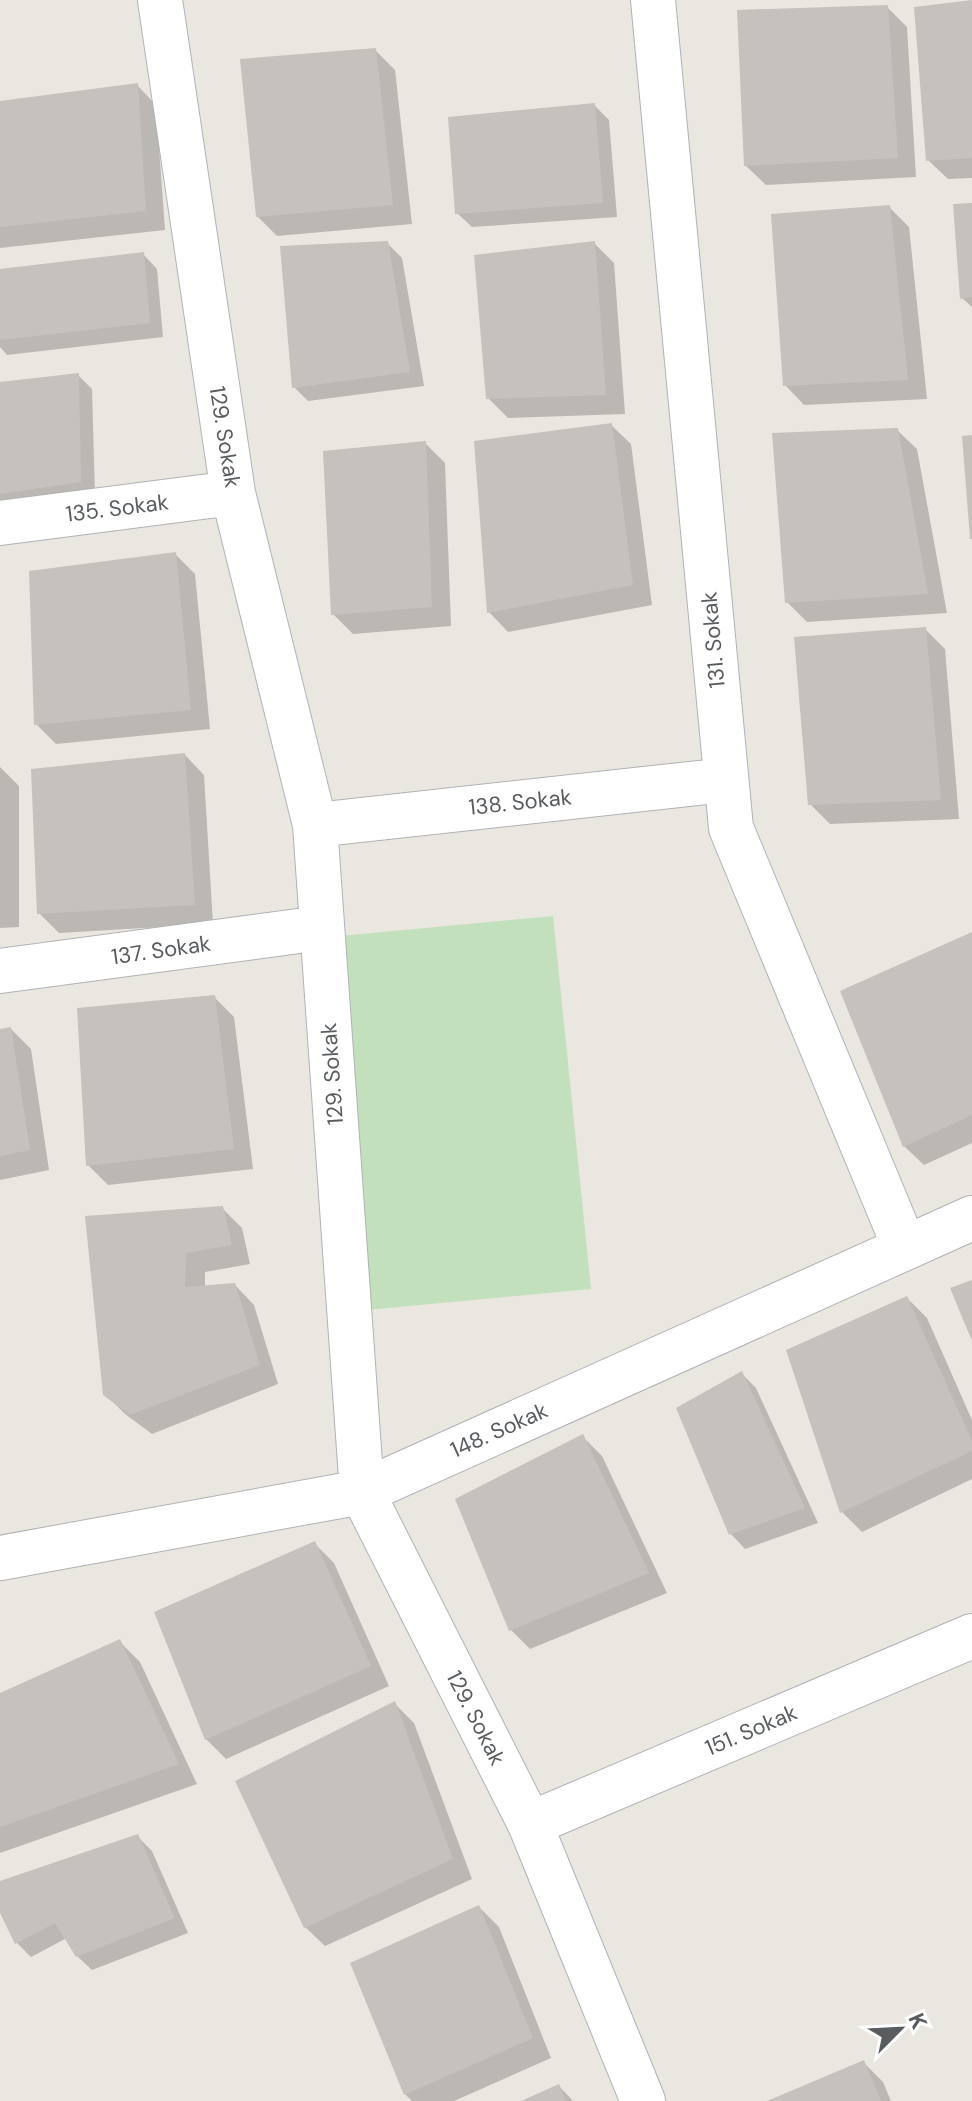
<svg xmlns="http://www.w3.org/2000/svg" width="972" height="2101" font-family="'DM Sans',sans-serif">
	<style>
		.green { fill: #c3e0bd }
		.shadow { fill: #0003 }
		.building { fill: #c6c1bc }
		.lines { fill: none; stroke-linecap: round; stroke-linejoin: round }
		.minor-casing { stroke: #b0b3b6; stroke-width: 46 }
		.minor { stroke: #fff; stroke-width: 44 }
		.labels { text-anchor: middle; dominant-baseline: central; stroke-width: 7; stroke-linejoin: round; paint-order: stroke }
		.street-label { font-size: 22px; fill: #585c5f; stroke: #fff }
	</style>
	<rect width="100%" height="100%" fill="#eae6e0"/>
	<path class="green" d="M553 916 591 1289 367 1310 330 937Z"/>
	<path class="shadow" d="M972 1V178L948 179 928 160Z
		M887 7 907 27 916 177 766 185 746 166Z
		M375 50 395 70 412 224 277 236 257 216Z
		M137 85 156 105 165 230 0 248V103Z
		M594 105 609 120 617 217 472 227 457 213Z
		M972 205V307L962 298Z
		M889 207 909 227 927 399 804 405 785 385Z
		M387 243 402 258 424 386 308 401 294 387Z
		M594 243 614 263 625 414 508 418 488 398Z
		M143 254 157 269 163 337 7 355 0 347V272Z
		M78 375 92 389 95 496 0 510V384Z
		M611 425 631 444 652 605 508 632 489 612Z
		M897 430 917 449 947 613 807 622 787 602Z
		M425 443 445 463 451 626 353 634 333 614Z
		M175 554 195 574 210 729 56 744 36 724Z
		M925 629 945 649 959 819 830 824 810 804Z
		M185 755 204 775 213 924 59 933 39 913Z
		M0 767 19 786V927L0 928Z
		M972 935V1143L924 1165 904 1146Z
		M214 997 234 1017 253 1169 108 1185 88 1165Z
		M11 1029 31 1049 49 1170 0 1180V1031Z
		M222 1208 242 1228 250 1264 205 1272V1287L235 1285 254 1305 278 1384 152 1434 125 1414 105 1394 87 1218Z
		M907 1298 927 1318 972 1420V1479L862 1532 842 1512 789 1351Z
		M742 1374 756 1388 818 1523 745 1549 731 1534Z
		M582 1436 602 1456 667 1593 530 1649 511 1630Z
		M314 1543 334 1563 389 1686 226 1759 206 1739Z
		M120 1642 140 1662 197 1784 0 1853V1695Z
		M395 1704 414 1723 472 1879 325 1946 305 1927Z
		M137 1836 152 1851 188 1933 92 1970 77 1956 67 1938 31 1957 17 1943 0 1908V1883Z
		M479 1907 499 1927 551 2058 454 2101H412L405 2094Z
		M863 2062 883 2082 891 2101H773Z
		M559 2086 573 2101H526Z"/>
	<path class="building" d="M972 0V158L926 161 914 7Z
		M888 5 898 158 744 166 737 10Z
		M376 48 393 205 256 217 240 59Z
		M138 83 146 211 0 227V101Z
		M595 103 603 203 455 214 448 117Z
		M972 203V297L960 299 953 204Z
		M890 205 908 380 783 386 771 214Z
		M388 241 410 372 292 388 280 246Z
		M595 241 606 395 486 399 474 255Z
		M144 252 150 323 0 340V269Z
		M79 373 81 482 0 494V382Z
		M612 423 633 585 487 613 474 441Z
		M898 428 928 594 785 603 772 433Z
		M972 435V539H970L962 436Z
		M426 441 432 607 331 615 323 451Z
		M176 552 191 710 34 725 29 571Z
		M926 627 941 800 808 805 794 637Z
		M185 753 195 905 37 914 31 769Z
		M972 932V1115L903 1147 840 991Z
		M215 995 234 1149 86 1166 77 1008Z
		M11 1027 30 1150 0 1156V1029Z
		M223 1206 232 1245 186 1253 185 1287 235 1283 260 1365 130 1415 103 1395 85 1216Z
		M972 1280V1341L950 1288Z
		M907 1296 972 1441V1451L840 1513 786 1350Z
		M742 1371 805 1508 729 1535 676 1408Z
		M583 1434 649 1573 509 1631 455 1499Z
		M315 1541 371 1666 205 1740 154 1612Z
		M120 1639 179 1764 0 1827V1693Z
		M395 1701 453 1859 304 1928 235 1781Z
		M138 1834 175 1918 76 1957 55 1923 15 1944 0 1913V1881Z
		M479 1905 533 2038 404 2095 350 1963Z
		M864 2060 881 2101H767Z
		M559 2084 566 2101H521Z"/>
	<g class="lines">
		<defs>
			<path id="minor" d="M160 0 233 493 315 825 362 1492 530 1824 643 2101
				M653 0 731 828 905 1248
				M0 523 233 493
				M315 825 726 780
				M0 971 321 928
				M0 1558 362 1492 972 1218
				M530 1824 972 1636"/>
		</defs>
		<use href="#minor" class="minor-casing"/>
		<use href="#minor" class="minor"/>
	</g>
	<g class="labels">
		<g class="street-label">
			<text transform="translate(225 437) rotate(81)">129. Sokak</text>
			<text transform="translate(117 508) rotate(-7)">135. Sokak</text>
			<text transform="translate(713 640) rotate(-95)">131. Sokak</text>
			<text transform="translate(520 802) rotate(-6)">138. Sokak</text>
			<text transform="translate(161 950) rotate(-8)">137. Sokak</text>
			<text transform="translate(332 1074) rotate(-94)">129. Sokak</text>
			<text transform="translate(499 1430) rotate(-24)">148. Sokak</text>
			<text transform="translate(476 1718) rotate(63)">129. Sokak</text>
			<text transform="translate(751 1730) rotate(-23)">151. Sokak</text>
		</g>
	</g>
	<g transform="translate(900 2029) rotate(66)" stroke="#ffffff" stroke-width="6" paint-order="stroke">
	<path d="M0-6L14 30L0 20L-14 30Z" fill="#585c5f"/>
	<text y="-12" font-size="22" font-weight="bold" text-anchor="middle" fill="#585c5f">K</text>
	</g>
</svg>
